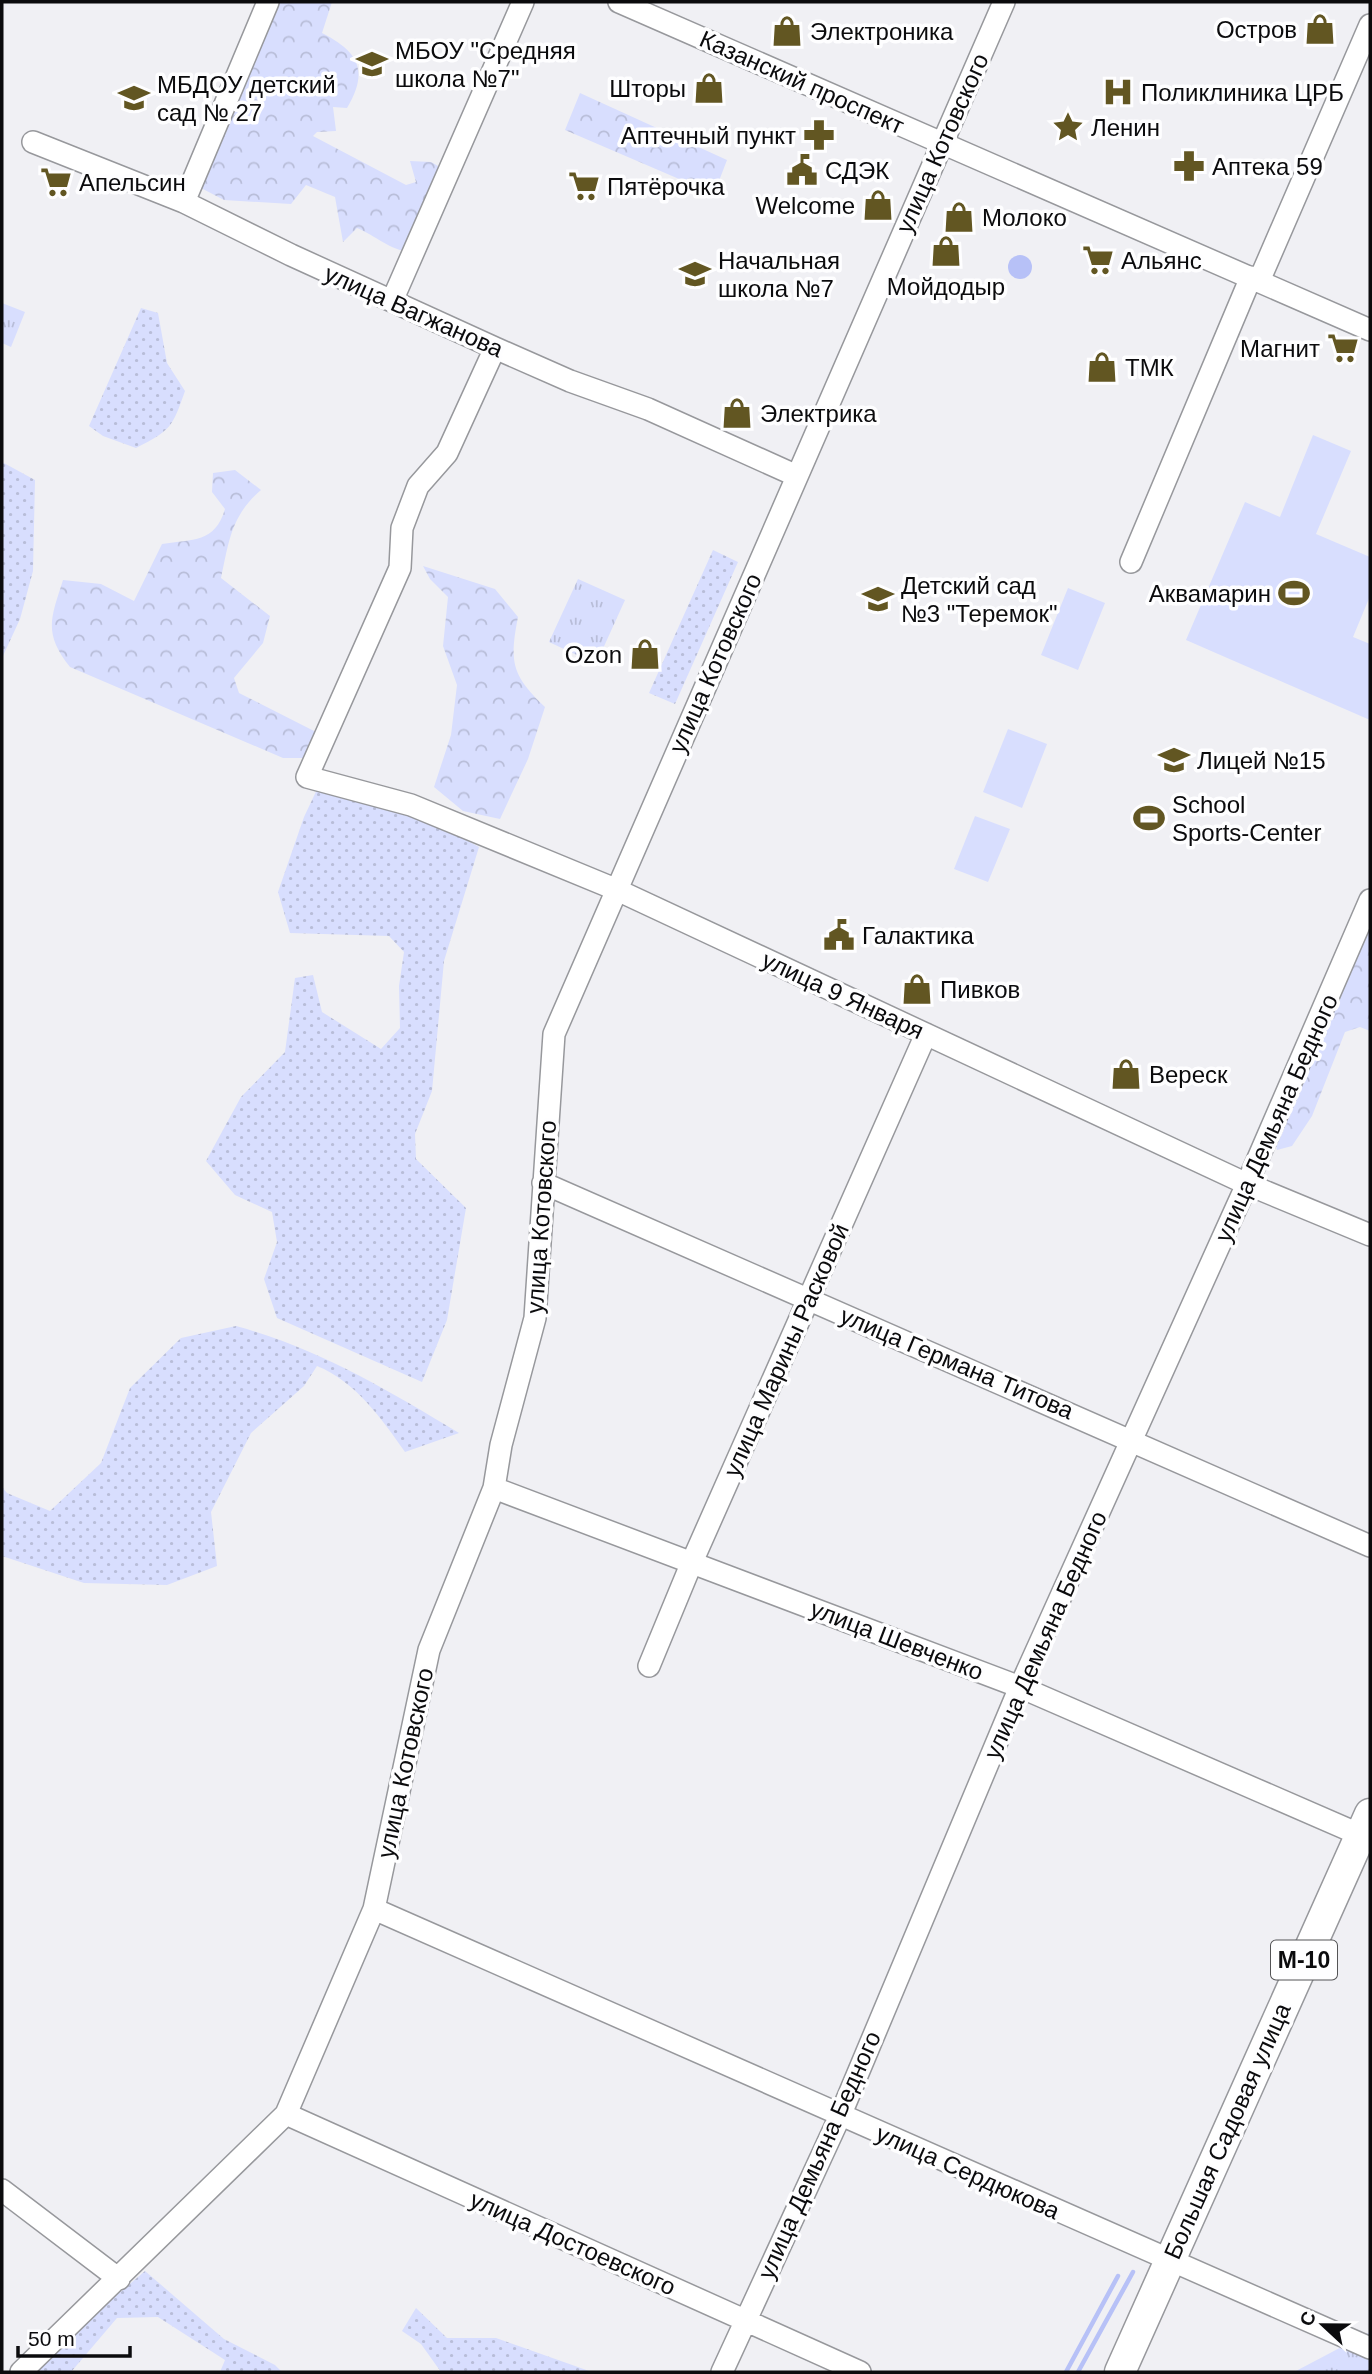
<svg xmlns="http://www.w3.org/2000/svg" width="1372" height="2374" font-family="Arial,sans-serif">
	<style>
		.grass { fill: url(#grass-dots) }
		.forest { fill: url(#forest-crowns) }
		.park { fill: url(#park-tufts) }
		.pitch { fill: #d8defe }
		.water { fill: #b7c1f7 }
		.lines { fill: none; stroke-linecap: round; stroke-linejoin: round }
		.stream { stroke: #b7c1f7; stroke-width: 4.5 }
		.minor-casing { stroke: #97989c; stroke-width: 24 }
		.highway-casing { stroke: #97989c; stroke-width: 33 }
		.minor { stroke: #fff; stroke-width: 21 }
		.highway { stroke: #fff; stroke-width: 30 }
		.labels { text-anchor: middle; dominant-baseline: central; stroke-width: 7; stroke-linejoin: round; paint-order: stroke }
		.shield { fill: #fefeff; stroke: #545456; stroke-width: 2 }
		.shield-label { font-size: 23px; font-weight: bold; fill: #0b0b0d }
		.poi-label { font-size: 24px; fill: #0b0b0d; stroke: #fefeff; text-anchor: start }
		.street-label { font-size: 24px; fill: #0b0b0d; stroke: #fefeff }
	</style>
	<defs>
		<pattern id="grass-dots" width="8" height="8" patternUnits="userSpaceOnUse" patternTransform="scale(1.75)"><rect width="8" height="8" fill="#d8defe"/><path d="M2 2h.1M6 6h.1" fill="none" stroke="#b8bdd8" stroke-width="1.8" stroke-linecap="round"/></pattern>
		<pattern id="forest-crowns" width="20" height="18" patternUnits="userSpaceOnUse" patternTransform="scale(1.75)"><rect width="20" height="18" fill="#d8defe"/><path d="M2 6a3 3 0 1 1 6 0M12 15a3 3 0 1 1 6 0" fill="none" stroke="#b8bdd8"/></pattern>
		<pattern id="park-tufts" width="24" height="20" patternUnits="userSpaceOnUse" patternTransform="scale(1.75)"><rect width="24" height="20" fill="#d8defe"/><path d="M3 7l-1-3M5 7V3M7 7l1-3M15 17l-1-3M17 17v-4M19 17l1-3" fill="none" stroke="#b8bdd8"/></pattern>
	</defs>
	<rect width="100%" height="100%" fill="#f0f0f4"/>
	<path class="grass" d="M141 308 158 313 167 363 185 391C172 428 171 430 136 448L103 436 89 426Z
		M2 462 35 480 33 571 20 619 2 658Z
		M713 550 738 562 675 704 649 693Z
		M321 781 444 828 479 847 444 961 432 1091 415 1134 416 1159 466 1208 447 1320 422 1382 277 1318 264 1279 277 1242 272 1212 235 1195 206 1161 241 1097 285 1052 295 978 313 975 322 1012 381 1049 400 1028 399 986 404 952 389 936 290 933 278 892 304 817Z
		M236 1326C317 1348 388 1390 459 1433L405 1452C382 1419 355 1381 317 1366L304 1386 251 1433 211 1512 217 1566 167 1585 84 1583 2 1556V1487L7 1493 50 1511 101 1463 130 1388 181 1338Z
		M145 2271 224 2339 275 2365 282 2372H220L225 2360 158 2317 117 2318 71 2372H36L83 2324Z
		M416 2308 447 2338H496L592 2372H441L421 2344 402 2331Z"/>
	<path class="forest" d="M275 2H332L322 33C359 52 369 71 347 108L333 107 336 131 317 132 313 136 406 185 416 182 410 161 431 162 447 171 410 252C390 250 376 236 357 228L343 242 335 197 306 185 291 204 224 200 201 188 220 128 241 94 243 77Z
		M580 93 727 160 714 194 565 130Z
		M235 470 261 490C231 516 229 541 221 578L270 616 263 643 234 678 239 693 316 732 306 758H283L70 667C43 633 51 618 63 580L101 584 134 601 162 544C193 539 215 543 225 509L212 492 213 473Z
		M423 566 495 589 518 617C509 663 512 675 545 707L528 759 500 819 463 811 434 787 451 735 457 685 443 646 448 597 430 579Z
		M1370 930V1031L1360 1027 1345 1032 1312 1116 1292 1146 1277 1150 1273 1135 1365 933Z"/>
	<path class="park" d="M2 303 25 312 11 347 2 343Z
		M578 579 625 600 596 664 549 642Z
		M1370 2332V2371L1294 2372Z"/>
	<path class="pitch" d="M1313 435 1351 451 1316 534 1370 557V596L1353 637 1370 644V720L1186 640 1245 502 1280 517Z
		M1068 588 1105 603 1078 670 1041 655Z
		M1008 729 1047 744 1022 808 983 792Z
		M975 816 1010 829 988 882 954 869Z"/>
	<path class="water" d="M1008 267a12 12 0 1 1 24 0a12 12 0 1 1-24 0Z"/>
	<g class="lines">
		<path class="stream" d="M1066 2372 1118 2276
			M1078 2372 1133 2272"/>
		<defs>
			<path id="minor" d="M619 2 1370 330
				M33 142 184 202 291 255 495 348 570 381 648 409 797 476
				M184 202 268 2
				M1259 281 1370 25
				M392 301 523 2
				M495 348 447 453 418 486 402 528 400 568 307 777 411 805 615 889 1247 1184 1370 1235
				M1131 562 1251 277
				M543 1183 1370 1546
				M494 1488 1020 1687 1370 1839
				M649 1666 692 1562 926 1034
				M374 1909 1370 2348
				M286 2114 860 2372
				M2 2190 119 2279
				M21 2372 286 2114 374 1909 429 1650 494 1488 501 1445 535 1318 554 1034 1004 2
				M722 2372 840 2116 1020 1687 1247 1184 1370 900"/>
			<path id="highway" d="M1120 2372 1370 1814"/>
		</defs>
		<use href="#minor" class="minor-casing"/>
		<use href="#highway" class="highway-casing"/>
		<use href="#minor" class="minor"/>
		<use href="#highway" class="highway"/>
	</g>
	<defs>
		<symbol id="shop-bare" viewBox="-9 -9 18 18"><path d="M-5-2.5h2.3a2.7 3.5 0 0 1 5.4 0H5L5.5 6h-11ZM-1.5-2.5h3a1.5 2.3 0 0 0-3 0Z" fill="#625622" stroke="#fefeff" stroke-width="2.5" paint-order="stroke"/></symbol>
		<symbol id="school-bare" viewBox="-9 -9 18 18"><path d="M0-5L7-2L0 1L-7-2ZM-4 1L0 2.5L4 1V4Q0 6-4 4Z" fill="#625622" stroke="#fefeff" stroke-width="2.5" paint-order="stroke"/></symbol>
		<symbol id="hospital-bare" viewBox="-9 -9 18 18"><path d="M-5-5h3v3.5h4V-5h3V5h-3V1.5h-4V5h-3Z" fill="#625622" stroke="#fefeff" stroke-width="2.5" paint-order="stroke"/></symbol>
		<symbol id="sight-bare" viewBox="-9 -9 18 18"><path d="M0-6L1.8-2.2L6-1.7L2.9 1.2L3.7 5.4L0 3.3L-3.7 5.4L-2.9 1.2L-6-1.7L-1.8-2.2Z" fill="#625622" stroke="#fefeff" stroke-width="2.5" paint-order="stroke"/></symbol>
		<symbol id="pharmacy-bare" viewBox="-9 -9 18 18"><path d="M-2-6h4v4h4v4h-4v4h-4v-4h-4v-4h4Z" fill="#625622" stroke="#fefeff" stroke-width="2.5" paint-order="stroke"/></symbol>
		<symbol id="civic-bare" viewBox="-9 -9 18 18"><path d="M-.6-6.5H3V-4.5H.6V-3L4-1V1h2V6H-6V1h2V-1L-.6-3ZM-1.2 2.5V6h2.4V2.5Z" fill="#625622" stroke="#fefeff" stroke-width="2.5" paint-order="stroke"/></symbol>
		<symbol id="supermarket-bare" viewBox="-9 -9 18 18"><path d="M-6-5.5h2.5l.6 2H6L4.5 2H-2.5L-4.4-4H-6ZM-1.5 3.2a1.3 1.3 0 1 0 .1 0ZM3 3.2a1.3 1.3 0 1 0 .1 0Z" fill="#625622" stroke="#fefeff" stroke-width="2.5" paint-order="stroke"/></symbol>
		<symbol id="stadium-bare" viewBox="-9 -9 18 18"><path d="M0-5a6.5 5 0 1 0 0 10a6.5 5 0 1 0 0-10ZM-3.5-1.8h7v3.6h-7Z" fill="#625622" stroke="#fefeff" stroke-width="2.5" paint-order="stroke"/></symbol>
	</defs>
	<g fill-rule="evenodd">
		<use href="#shop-bare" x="1298" y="7" width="44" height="44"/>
		<use href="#shop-bare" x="765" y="9" width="44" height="44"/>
		<use href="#school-bare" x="350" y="42" width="44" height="44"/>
		<use href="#shop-bare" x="687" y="66" width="44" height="44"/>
		<use href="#hospital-bare" x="1096" y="70" width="44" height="44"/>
		<use href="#school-bare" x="112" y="76" width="44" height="44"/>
		<use href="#sight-bare" x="1046" y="105" width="44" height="44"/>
		<use href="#pharmacy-bare" x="797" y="113" width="44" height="44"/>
		<use href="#pharmacy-bare" x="1167" y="144" width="44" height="44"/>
		<use href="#civic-bare" x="780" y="148" width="44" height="44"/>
		<use href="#supermarket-bare" x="34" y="160" width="44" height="44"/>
		<use href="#supermarket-bare" x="562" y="164" width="44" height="44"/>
		<use href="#shop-bare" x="856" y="183" width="44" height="44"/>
		<use href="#shop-bare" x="937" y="195" width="44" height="44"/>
		<use href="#shop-bare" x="924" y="229" width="44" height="44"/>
		<use href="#supermarket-bare" x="1076" y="238" width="44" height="44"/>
		<use href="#school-bare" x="673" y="252" width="44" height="44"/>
		<use href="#supermarket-bare" x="1321" y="326" width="44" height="44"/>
		<use href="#shop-bare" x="1080" y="345" width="44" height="44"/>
		<use href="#shop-bare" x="715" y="391" width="44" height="44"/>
		<use href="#stadium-bare" x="1272" y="571" width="44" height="44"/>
		<use href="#school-bare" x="856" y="577" width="44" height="44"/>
		<use href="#shop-bare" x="623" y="632" width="44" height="44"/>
		<use href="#school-bare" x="1152" y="738" width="44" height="44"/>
		<use href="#stadium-bare" x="1127" y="796" width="44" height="44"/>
		<use href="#civic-bare" x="817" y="913" width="44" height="44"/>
		<use href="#shop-bare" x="895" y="967" width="44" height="44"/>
		<use href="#shop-bare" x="1104" y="1052" width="44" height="44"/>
	</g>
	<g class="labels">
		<rect class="shield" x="1271" y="1940.5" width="66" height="39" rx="5"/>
		<g class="shield-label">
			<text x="1304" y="1960">М-10</text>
		</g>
		<g class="poi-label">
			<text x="1297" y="29" text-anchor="end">Остров</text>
			<text x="810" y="31">Электроника</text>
			<text x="395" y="50">МБОУ "Средняя<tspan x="395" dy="28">школа №7"</tspan></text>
			<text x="157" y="84">МБДОУ детский<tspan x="157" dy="28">сад № 27</tspan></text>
			<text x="686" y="88" text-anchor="end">Шторы</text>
			<text x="1141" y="92">Поликлиника ЦРБ</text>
			<text x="1091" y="127">Ленин</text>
			<text x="796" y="135" text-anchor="end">Аптечный пункт</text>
			<text x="1212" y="166">Аптека 59</text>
			<text x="825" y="170">СДЭК</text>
			<text x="79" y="182">Апельсин</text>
			<text x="607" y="186">Пятёрочка</text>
			<text x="855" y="205" text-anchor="end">Welcome</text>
			<text x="982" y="217">Молоко</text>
			<text x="718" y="260">Начальная<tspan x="718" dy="28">школа №7</tspan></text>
			<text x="1121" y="260">Альянс</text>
			<text x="946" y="286" text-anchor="middle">Мойдодыр</text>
			<text x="1320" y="348" text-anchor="end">Магнит</text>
			<text x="1125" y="367">ТМК</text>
			<text x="760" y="413">Электрика</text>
			<text x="901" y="585">Детский сад<tspan x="901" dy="28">№3 "Теремок"</tspan></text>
			<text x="1271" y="593" text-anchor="end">Аквамарин</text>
			<text x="622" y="654" text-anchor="end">Ozon</text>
			<text x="1197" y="760">Лицей №15</text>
			<text x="1172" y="804">School<tspan x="1172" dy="28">Sports-Center</tspan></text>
			<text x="862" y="935">Галактика</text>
			<text x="940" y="989">Пивков</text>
			<text x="1149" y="1074">Вереск</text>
		</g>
		<g class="street-label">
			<text transform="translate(802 82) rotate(24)">Казанский проспект</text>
			<text transform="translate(942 143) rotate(-66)">улица Котовского</text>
			<text transform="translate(414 311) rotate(24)">улица Вагжанова</text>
			<text transform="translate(715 663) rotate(-66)">улица Котовского</text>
			<text transform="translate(843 995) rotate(25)">улица 9 Января</text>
			<text transform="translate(1276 1118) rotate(-66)">улица Демьяна Бедного</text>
			<text transform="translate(541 1217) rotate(-86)">улица Котовского</text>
			<text transform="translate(786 1350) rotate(-66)">улица Марины Расковой</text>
			<text transform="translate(957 1363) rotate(23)">улица Германа Титова</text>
			<text transform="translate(1045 1635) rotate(-66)">улица Демьяна Бедного</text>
			<text transform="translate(897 1640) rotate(21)">улица Шевченко</text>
			<text transform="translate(405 1763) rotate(-78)">улица Котовского</text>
			<text transform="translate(1227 2131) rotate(-66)">Большая Садовая улица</text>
			<text transform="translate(819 2155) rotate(-66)">улица Демьяна Бедного</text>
			<text transform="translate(968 2172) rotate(24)">улица Сердюкова</text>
			<text transform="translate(573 2243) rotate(24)">улица Достоевского</text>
		</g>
	</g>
	<rect width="1372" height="2374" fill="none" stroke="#0b0b0d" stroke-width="7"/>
	<g transform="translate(1323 2325) rotate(292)" stroke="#fefeff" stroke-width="5" paint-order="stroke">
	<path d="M0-5L12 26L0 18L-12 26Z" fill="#0b0b0d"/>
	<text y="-10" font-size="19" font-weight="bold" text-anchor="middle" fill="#0b0b0d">С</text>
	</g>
	<path d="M18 2346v10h112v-10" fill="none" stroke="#0b0b0d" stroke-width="3.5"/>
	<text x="28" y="2346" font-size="21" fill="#0b0b0d" stroke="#fefeff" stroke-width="5" paint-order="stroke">50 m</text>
</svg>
